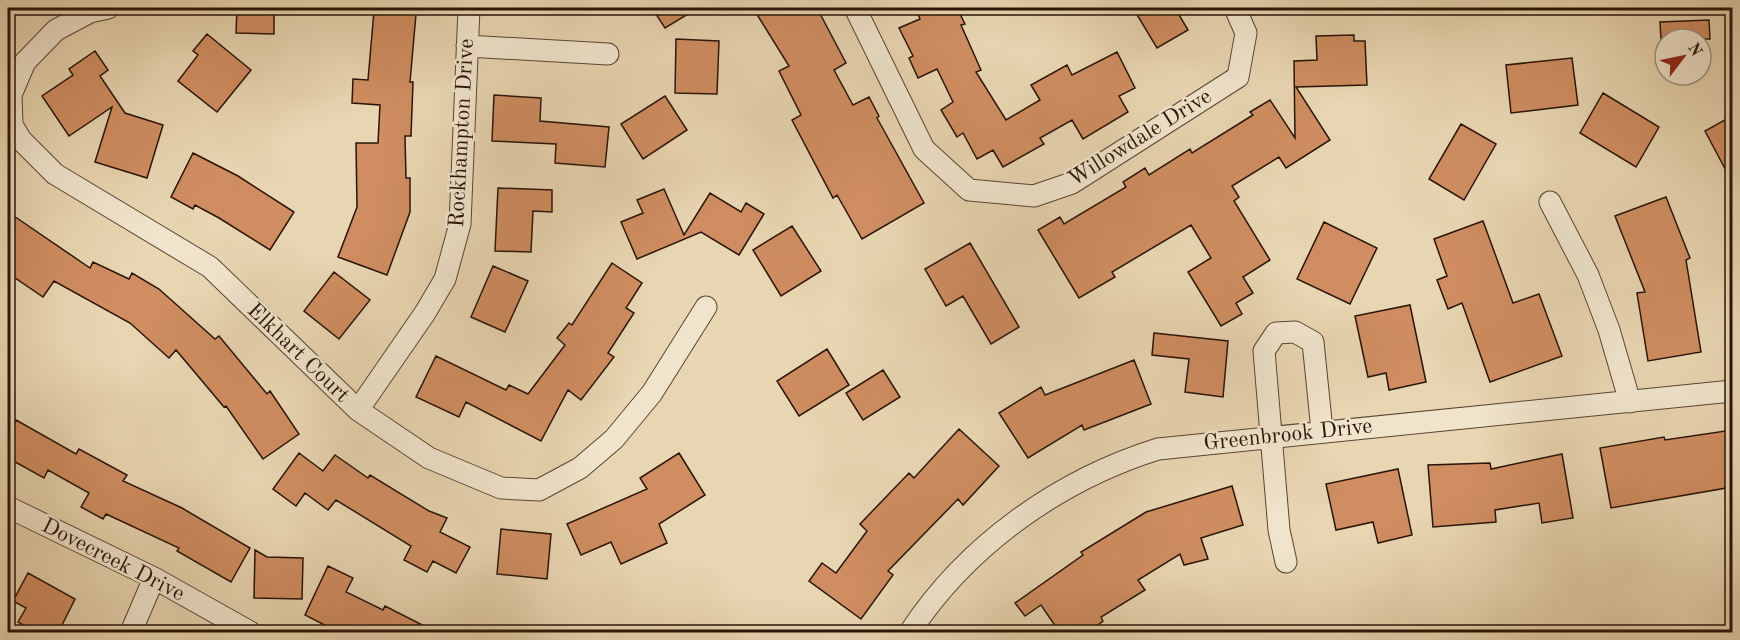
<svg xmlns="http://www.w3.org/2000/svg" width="1740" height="640" font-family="'Old Standard TT',serif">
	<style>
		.building { fill: #cf8d61; stroke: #291409; stroke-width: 1.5 }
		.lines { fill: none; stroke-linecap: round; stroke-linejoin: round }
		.minor-casing { stroke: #594433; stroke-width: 23 }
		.minor { stroke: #f0e4cc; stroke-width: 21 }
		.labels { text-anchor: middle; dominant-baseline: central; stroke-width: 5; stroke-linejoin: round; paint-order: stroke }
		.street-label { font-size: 22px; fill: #291409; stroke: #f0e4cc }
	</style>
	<rect width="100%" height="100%" fill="#e8d5b1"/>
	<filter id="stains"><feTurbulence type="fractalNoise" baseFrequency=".00333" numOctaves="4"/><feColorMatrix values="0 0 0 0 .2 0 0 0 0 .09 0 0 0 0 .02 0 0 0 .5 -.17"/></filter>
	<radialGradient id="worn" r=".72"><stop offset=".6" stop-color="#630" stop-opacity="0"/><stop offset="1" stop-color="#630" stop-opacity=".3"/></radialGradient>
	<path class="building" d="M237 8H274V34L236 33Z
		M652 8H698L665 28Z
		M753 8H817L846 63 834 70 853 105 869 97 879 116 877 118 924 203 862 239 837 195 833 198 792 120 801 115 779 71 789 66Z
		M915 8H957L965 24 961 25 981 70 976 72 1006 120 1040 100 1031 85 1067 65 1072 75 1117 52 1135 88 1119 96 1128 112 1083 139 1072 120 1040 138 1044 144 1003 167 993 150 977 159 963 133 957 137 941 110 953 102 937 69 918 78 909 58 913 56 899 28 920 19Z
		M1133 8H1175L1188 30 1157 48Z
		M374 11 416 14 410 82H413L411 136H405L406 178H410V212L387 275 338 257 357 207 356 143H378L380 105 352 103 353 79 368 80Z
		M1709 20 1710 39H1661L1660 22Z
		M207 34 251 70 217 112 178 81 198 55 193 51Z
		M1354 35V41H1365L1367 85 1296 87 1330 140 1286 168 1279 157 1232 186 1239 197 1234 201 1270 260 1243 277 1253 293 1236 303 1242 314 1221 326 1188 272 1211 258 1191 225 1112 272 1115 277 1079 298 1038 230 1060 217 1064 224 1126 187 1123 182 1145 168 1149 175 1190 149 1192 153 1253 115 1250 112 1270 100 1295 138 1294 61 1317 60 1316 36Z
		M676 39 719 41 717 94 675 93Z
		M95 51 108 70 100 76 125 113 163 125 147 178 95 162 112 107 69 136 42 96 73 75 69 69Z
		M1572 58 1578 105 1511 113 1506 65Z
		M1603 93 1659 127 1636 167 1580 133Z
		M494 95 541 98 540 121 609 127 605 167 555 163 556 144 492 141Z
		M665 96 687 130 643 159 621 124Z
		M1732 116V182L1705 131Z
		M1461 124 1496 144 1464 200 1429 179Z
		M193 153 238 176 294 212 270 250 219 218 195 205 193 209 171 197Z
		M498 188 552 190V212L533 211 531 252 495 251Z
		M664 189 684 235 710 193 741 212 746 203 764 214 739 255 701 232 637 259 621 222 643 213 637 200Z
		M1666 197 1690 258 1686 260 1701 352 1648 361 1637 293 1645 292 1615 216Z
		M8 212 90 268 93 262 129 279 132 273 159 289 215 339 219 336 267 394 270 391 299 434 263 459 226 406 224 407 176 350 169 358 130 323 54 281 43 297 8 273Z
		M1483 221 1513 303 1539 294 1562 356 1490 382 1462 303 1448 309 1437 280 1447 276 1434 239Z
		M1324 222 1377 248 1350 304 1297 279Z
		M792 226 821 271 781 296 753 250Z
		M970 243 1019 327 991 344 963 296 946 306 925 269Z
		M612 263 642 283 626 308 634 313 608 353 614 357 581 400 568 390 541 441 466 402 459 417 416 397 436 356 506 390 509 385 528 394 565 345 557 338 569 323 572 325Z
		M493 266 528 281 505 332 471 317Z
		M334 272 370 300 339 339 304 311Z
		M1410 305 1426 382 1389 390 1386 373 1368 377 1355 316Z
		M1154 333 1228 341 1223 397 1185 392 1189 359 1152 355Z
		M827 349 849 385 799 416 777 381Z
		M1134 360 1151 404 1084 430 1082 425 1028 458 999 413 1041 387 1045 395Z
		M883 370 900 397 863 420 846 393Z
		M16 420 76 454 79 449 127 475 123 481 182 508 250 548 231 582 177 551 179 548 106 514 103 519 81 507 89 493 48 470 44 478 8 458V435Z
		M959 429 999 466 963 505 958 499 888 571 893 575 861 619 809 581 822 563 836 573 867 531 860 524 909 473 914 478Z
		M1732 430V487L1611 508 1600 448 1664 437 1665 440Z
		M299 453 323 471 335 455 368 478 370 475 429 511 447 518 440 532 470 547 456 573 433 561 427 572 404 560 411 546 336 500 328 510 305 493 296 506 273 489Z
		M679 453 705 495 659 524 667 543 621 564 611 542 581 555 567 524 647 489 640 478Z
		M1562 454 1573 518 1542 523 1539 503 1495 510 1496 522 1433 527 1428 465 1490 463 1491 469Z
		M1398 469 1412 535 1378 543 1373 522 1336 530 1326 484Z
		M1232 486 1243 525 1201 538 1208 559 1184 565 1180 554 1138 580 1145 590 1101 617 1103 621 1088 633H1060L1041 605 1025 616 1015 603 1083 555 1081 552 1146 512Z
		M501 529 551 534 547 579 497 574Z
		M255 550 267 557 303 558 302 599 254 598Z
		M328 566 353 578 346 592 383 610 385 606 438 633H340L305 615Z
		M28 573 75 599 58 633H37L18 622 26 608 13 601Z"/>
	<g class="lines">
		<defs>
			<path id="minor" d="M108 8 90 12 56 30 25 62 11 95 12 125 21 140 55 174 210 267 358 410 429 458 501 488 539 490 580 468 614 439 652 393 706 307
				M855 8 924 149 969 190 1034 196 1072 183 1238 77 1246 33 1235 8
				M467 46 608 54
				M1550 202 1588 275 1609 330 1630 402
				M358 410 425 313 445 279 460 224 469 8
				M8 507 154 578 250 632
				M1286 562 1279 530 1264 351 1276 333 1295 332 1313 342 1322 431
				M131 632 154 578
				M910 632C967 545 1059 480 1158 449L1732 391"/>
		</defs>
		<use href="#minor" class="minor-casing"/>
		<use href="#minor" class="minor"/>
	</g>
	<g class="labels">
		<g class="street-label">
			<text transform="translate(462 133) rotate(-87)">Rockhampton Drive</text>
			<text transform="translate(1140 138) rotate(-32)">Willowdale Drive</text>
			<text transform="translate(298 353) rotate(44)">Elkhart Court</text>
			<text transform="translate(1288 435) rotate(-6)">Greenbrook Drive</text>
			<text transform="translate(113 560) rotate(27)">Dovecreek Drive</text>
		</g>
	</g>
	<rect width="1740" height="640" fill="none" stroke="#e8d5b1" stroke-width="30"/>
	<rect x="9" y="9" width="1722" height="622" fill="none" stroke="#291409" stroke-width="3"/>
	<rect x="15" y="15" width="1710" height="610" fill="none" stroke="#291409" stroke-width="1.5"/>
	<g transform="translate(1683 57) rotate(58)"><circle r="28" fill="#f0e4cc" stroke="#a0917e" stroke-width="1.5"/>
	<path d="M0-4.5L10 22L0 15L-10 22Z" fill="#8f2418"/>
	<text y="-9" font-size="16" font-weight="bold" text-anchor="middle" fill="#291409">N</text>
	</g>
	<rect width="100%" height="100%" filter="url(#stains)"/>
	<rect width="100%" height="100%" fill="url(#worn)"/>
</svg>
